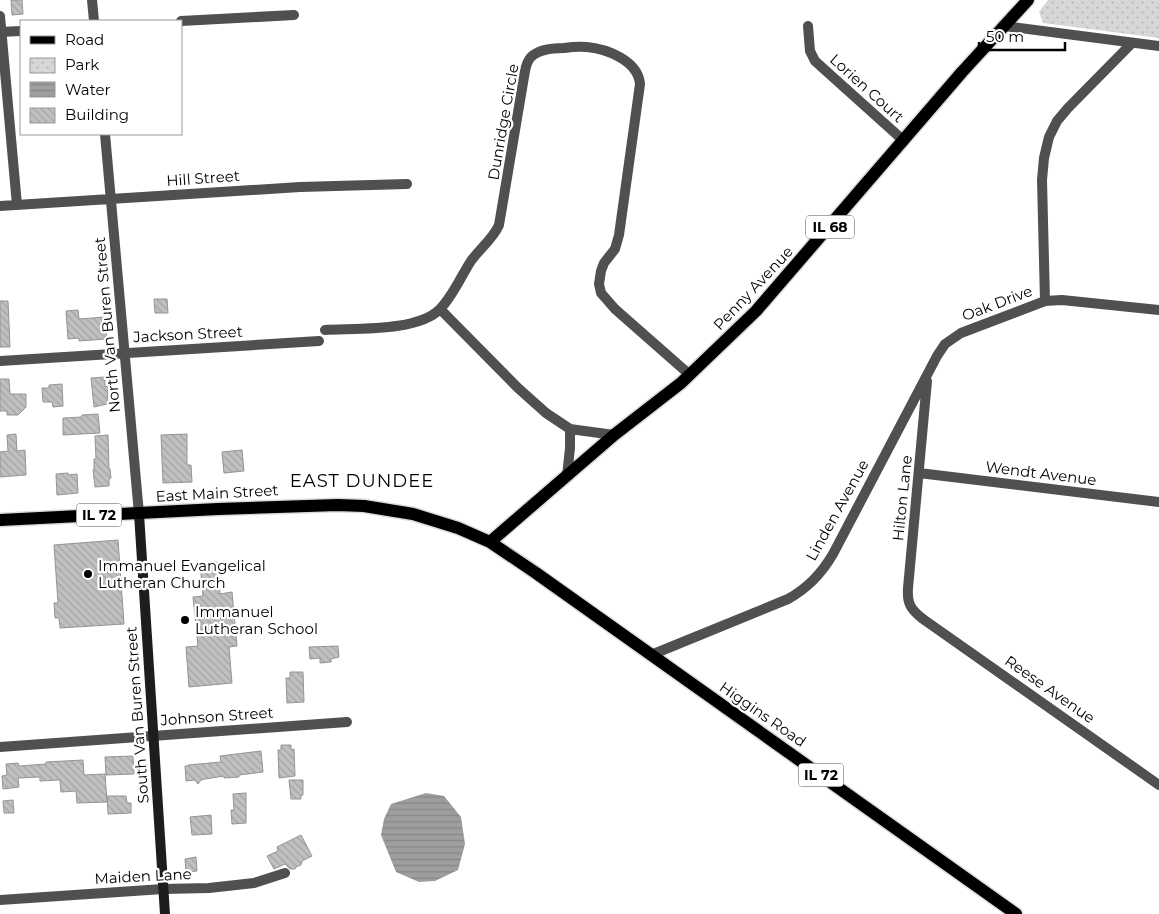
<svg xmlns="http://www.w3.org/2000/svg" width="1159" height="914" font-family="Montserrat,sans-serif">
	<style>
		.park { fill: url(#park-dots) }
		.water { fill: url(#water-rules) }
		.building { fill: url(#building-back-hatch); stroke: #949494 }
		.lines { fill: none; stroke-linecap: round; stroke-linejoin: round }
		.primary-casing { stroke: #dbdbdb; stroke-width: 15 }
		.street { stroke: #505050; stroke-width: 10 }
		.secondary { stroke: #1d1d1d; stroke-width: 10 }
		.primary { stroke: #000; stroke-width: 12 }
		.poi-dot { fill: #000; stroke: #fff; stroke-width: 2 }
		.labels { text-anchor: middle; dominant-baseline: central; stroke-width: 4.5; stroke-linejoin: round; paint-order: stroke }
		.shield { fill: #fff; stroke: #4c4c4c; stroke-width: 1 }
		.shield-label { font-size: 14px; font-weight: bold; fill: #000 }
		.street-label { font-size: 15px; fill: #000; stroke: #fff }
		.poi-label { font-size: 15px; fill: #000; stroke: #fff; text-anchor: start }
		.quarter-label { font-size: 18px; letter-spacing: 1px; fill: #000; stroke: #fff }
	</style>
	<defs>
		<pattern id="park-dots" width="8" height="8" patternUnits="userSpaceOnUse" patternTransform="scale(1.25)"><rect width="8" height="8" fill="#d7d7d7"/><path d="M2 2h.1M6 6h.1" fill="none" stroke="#b7b7b7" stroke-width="1.8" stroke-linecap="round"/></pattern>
		<pattern id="water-rules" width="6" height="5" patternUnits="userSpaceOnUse" patternTransform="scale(1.25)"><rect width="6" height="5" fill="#9e9e9e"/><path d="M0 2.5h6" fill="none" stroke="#868686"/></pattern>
		<pattern id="building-back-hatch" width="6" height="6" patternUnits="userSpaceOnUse" patternTransform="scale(1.25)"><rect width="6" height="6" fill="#c0c0c0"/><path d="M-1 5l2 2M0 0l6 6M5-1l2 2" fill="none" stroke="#a3a3a3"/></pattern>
	</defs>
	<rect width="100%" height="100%" fill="#fff"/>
	<path class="park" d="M1048 0H1159V38L1043 23 1039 12Z"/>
	<path class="water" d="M426 793 444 796 461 817 465 844 458 870 435 881 419 882 396 872 381 835 384 819 391 804Z"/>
	<path class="building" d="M11 0H22L23 14 12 15Z
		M154 299H167L168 313H155Z
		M0 301H8L10 347H0Z
		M78 310 79 319 105 317V320H107L106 339 79 341V338L68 339 66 311Z
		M105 377V387L108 386 107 404 94 407 91 378Z
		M0 379H9L10 394H26V407L18 415H7V411H0Z
		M62 384 63 406 53 407 52 402H43L42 388H49V385Z
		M98 414 100 433 63 435V418L82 417V415Z
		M16 434 17 451 25 450 26 475 0 477V452L8 451 7 435Z
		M187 434V465H191L192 482 163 483 161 435Z
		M108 435 109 469H110L111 478 109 479V486L95 487 93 470H94V459H96L95 436Z
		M242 450 244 471 224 473 222 452Z
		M68 473V475L77 474 78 493 57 495 56 474Z
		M118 540 124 624 60 628 59 618H55L54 603H58L54 545Z
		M217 562 220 594 232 592 237 646 229 647 232 683 189 687 186 647 198 646 193 597 203 596 200 563Z
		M338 646 339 657 331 659V662L320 663V658L310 659 309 647Z
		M290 672H303L304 702 287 703 286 678H290Z
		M281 745H291V750L294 749 295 776 279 778 278 750H281Z
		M261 751 263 772 239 775V777L224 778V776L205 779 201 780 198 784 195 780 186 781 185 766H188V765L221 762 220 756Z
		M133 756 134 774 106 775 105 757Z
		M83 760 84 775 105 774 107 802 77 803 76 791 61 792 60 780 40 781V777L18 778 19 787 3 789 2 776 7 775 6 764 18 763 19 766 46 764V762Z
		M289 780H303V795H301V799H291Z
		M246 793V823L232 824 231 810H234L233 794Z
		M107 796H126L127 803H131V813L108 814Z
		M13 800 14 813H4L3 801Z
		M211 815 212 834 192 835 190 817Z
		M301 835 312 856 302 861 301 865 296 867 295 869H290L285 864 274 869 267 856 278 851 277 847Z
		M196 857 197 871 186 872 185 859Z"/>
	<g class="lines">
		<defs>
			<path id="primary" d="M0 520 218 509 338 505 364 506 413 514 458 528 490 542 536 573 1016 914
				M490 542 614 435 681 383 756 311 962 72 1028 0"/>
		</defs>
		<use href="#primary" class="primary-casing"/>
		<path class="street" d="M92 0 94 21
			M0 16 17 205
			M181 21 294 15
			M808 26 810 51 815 61 904 141
			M1004 26 1159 46
			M0 32 21 31
			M105 134 139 514
			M0 206 300 187 407 184
			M1045 301 1042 180 1044 158 1049 137 1057 121 1068 108 1132 43
			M440 309 518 388 546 413 570 429 614 435
			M325 330C355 328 418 332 440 309 453 296 461 276 471 261 480 248 493 239 499 225L525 71C526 66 527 61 531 57 539 49 552 48 564 48 571 47 579 46 587 47 608 49 638 61 640 84L619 235 615 249 604 263 601 271 599 284 601 293 615 309 690 375
			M0 361 319 341
			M927 381 908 588C907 603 910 609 923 619L1159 785
			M919 473 1159 502
			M567 476 570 448V429
			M651 655 788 599C808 588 822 573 833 554L937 356 945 344 961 333 1045 301 1062 300 1159 310
			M0 747 347 722
			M0 900 163 889 209 888 254 883 285 873"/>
		<path class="secondary" d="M139 514 165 914"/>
		<use href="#primary" class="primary"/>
	</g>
	<g class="poi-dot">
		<circle cx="88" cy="574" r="5"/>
		<circle cx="185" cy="620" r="5"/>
	</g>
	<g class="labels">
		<g class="shield">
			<rect x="806" y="215.5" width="48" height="23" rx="4"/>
			<rect x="76.5" y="503.5" width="45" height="23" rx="4"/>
			<rect x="798.5" y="763.5" width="45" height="23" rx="4"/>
		</g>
		<g class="shield-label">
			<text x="830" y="227">IL 68</text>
			<text x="99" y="515">IL 72</text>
			<text x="821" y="775">IL 72</text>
		</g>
		<g class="street-label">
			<text transform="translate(867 88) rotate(42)">Lorien Court</text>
			<text transform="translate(503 122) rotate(-80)">Dunridge Circle</text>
			<text transform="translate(203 178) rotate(-4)">Hill Street</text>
			<text transform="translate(753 288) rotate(-47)">Penny Avenue</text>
			<text transform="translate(997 303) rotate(-21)">Oak Drive</text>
			<text transform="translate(107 325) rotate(-95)">North Van Buren Street</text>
			<text transform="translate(188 334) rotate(-3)">Jackson Street</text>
			<text transform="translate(1041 473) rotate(7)">Wendt Avenue</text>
			<text transform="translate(217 493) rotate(-3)">East Main Street</text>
			<text transform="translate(902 498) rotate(-84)">Hilton Lane</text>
			<text transform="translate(837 510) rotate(-61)">Linden Avenue</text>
			<text transform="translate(1050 689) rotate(35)">Reese Avenue</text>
			<text transform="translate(763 714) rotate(35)">Higgins Road</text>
			<text transform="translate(137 715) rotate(-94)">South Van Buren Street</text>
			<text transform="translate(217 716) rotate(-4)">Johnson Street</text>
			<text transform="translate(143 876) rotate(-3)">Maiden Lane</text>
		</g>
		<g class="poi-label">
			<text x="98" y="565">Immanuel Evangelical<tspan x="98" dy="17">Lutheran Church</tspan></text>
			<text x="195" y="611">Immanuel<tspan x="195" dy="17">Lutheran School</tspan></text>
		</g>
		<g class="quarter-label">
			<text x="362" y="481">EAST DUNDEE</text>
		</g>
	</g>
	<rect x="20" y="20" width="162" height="115" fill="#ffffff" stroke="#999999"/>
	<rect x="30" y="36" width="25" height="8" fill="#000000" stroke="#999999"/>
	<text x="65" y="45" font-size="15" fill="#000000">Road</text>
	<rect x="30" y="58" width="25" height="15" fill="url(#park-dots)" stroke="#999999"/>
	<text x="65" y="70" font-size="15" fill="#000000">Park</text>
	<rect x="30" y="82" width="25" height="15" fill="url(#water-rules)" stroke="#999999"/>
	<text x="65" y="95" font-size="15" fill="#000000">Water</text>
	<rect x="30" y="108" width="25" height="15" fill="url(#building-back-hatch)" stroke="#999999"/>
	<text x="65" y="120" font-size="15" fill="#000000">Building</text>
	<path d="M979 42v8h86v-8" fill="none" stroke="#000000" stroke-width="2.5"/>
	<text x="986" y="42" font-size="15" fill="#000000" stroke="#ffffff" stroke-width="4" paint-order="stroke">50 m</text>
</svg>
